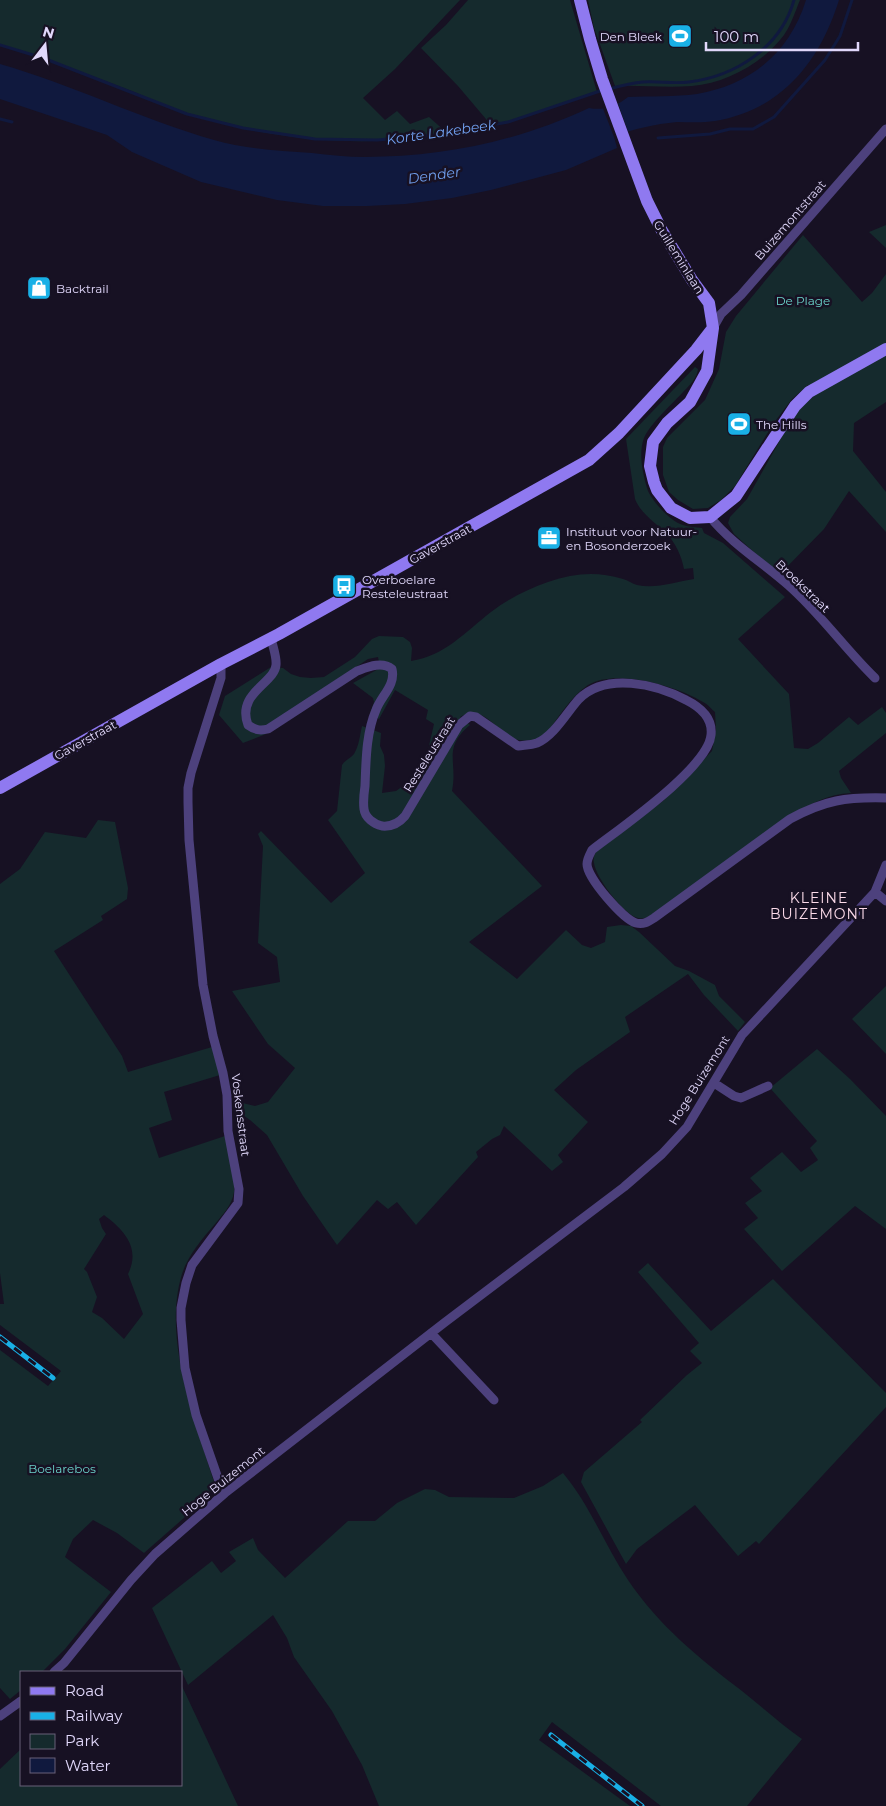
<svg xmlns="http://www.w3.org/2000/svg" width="886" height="1806" font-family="Montserrat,sans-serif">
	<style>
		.green { fill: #152a2d; fill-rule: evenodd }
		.water { fill: #10193e }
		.pier { fill: #171123 }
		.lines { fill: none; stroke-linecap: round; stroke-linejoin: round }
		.stream { stroke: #10193e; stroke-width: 3 }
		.street { stroke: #4d417d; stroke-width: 9 }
		.secondary { stroke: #8f79f0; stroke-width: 12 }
		.rail-casing { stroke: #19b0e6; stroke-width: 5 }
		.rail { stroke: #171123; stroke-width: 3; stroke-dasharray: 9; stroke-linecap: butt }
		.labels { text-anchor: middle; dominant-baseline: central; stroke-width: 5; stroke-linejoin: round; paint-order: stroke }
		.poi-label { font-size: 12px; fill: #e1d8fb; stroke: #171123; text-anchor: start }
		.street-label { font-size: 12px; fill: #e1d8fb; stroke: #171123 }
		.park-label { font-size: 12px; fill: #6bd3ca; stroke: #171123 }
		.water-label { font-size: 14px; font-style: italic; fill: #71a0f0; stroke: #171123 }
		.neighbourhood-label { font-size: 14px; letter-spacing: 1px; fill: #fbdae9; stroke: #171123 }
	</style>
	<rect width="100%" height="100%" fill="#171123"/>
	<path class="green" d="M0 0H460L395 69 363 98 385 120 397 111 410 124 429 117 447 133C361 150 271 139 188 114 168 108 149 98 129 90 86 73 43 58 0 45Z
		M468 0H570L597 92C562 104 528 119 491 125L458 86 421 48 446 25Z
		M588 0H800C795 12 791 25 784 35 763 63 727 83 692 86 666 88 641 85 615 86L594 28Z
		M886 225V248L869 232Z
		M803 235 862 302 872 293 886 274V402L854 423 853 451 886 492V532L849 491 824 529 779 575 734 534 728 523 730 517 747 499 784 433 800 409 817 393 808 385 792 399 773 424 735 486 721 500 708 508 693 509 678 500 669 492 663 475V447L667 438 705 400 719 369 726 332 736 316Z
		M695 367 698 369C697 378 690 385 684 391 674 402 649 425 644 438 638 454 643 475 648 491 653 502 671 522 683 525 689 527 696 527 702 528L704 533 723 543 785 597 738 639 789 694 794 748 808 749 818 743 849 717 858 725 882 707 886 713V733L839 771 841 778 851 793C828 794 811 804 791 815L657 913C651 915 645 920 638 918 624 915 596 878 594 863 593 859 594 856 596 852L663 801 712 751 716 730 715 712C711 709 708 704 703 702 678 686 615 668 588 685 569 698 557 720 543 738 534 740 524 742 515 739 495 731 484 703 460 717L470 725C442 748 458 762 452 791L542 886 469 942 517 979 566 930 582 945 591 948 605 942 607 927 621 925 631 926 639 932 675 966 689 971 715 985 719 996 745 1022 738 1031 704 995 688 974 625 1017 630 1032 576 1070 554 1090 588 1122 558 1155 563 1162 552 1171 504 1126 500 1135 492 1139 476 1152 478 1157 416 1225 397 1202 388 1209 377 1200 337 1245 303 1196 267 1135 250 1120 233 1108 234 1101 255 1106 268 1102 295 1068 268 1044 232 991 280 982 277 957 258 943 263 846 258 834 261 831 331 903 365 873 328 820 337 811 342 765C345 760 351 758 354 754 359 746 360 735 362 726L381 733 380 746 384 755 385 766 382 793 396 791 410 781 425 763 434 724 426 719 428 710 395 690 379 719 370 713 374 702 373 698 353 683 380 668 378 657 368 659 276 721 266 734 243 743 219 715 225 696 271 667 283 668 291 674 300 677 311 678 324 677 355 657 372 639 379 636 403 637 410 642 412 648 411 661C445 656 465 632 491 612 508 599 528 589 548 582 575 573 596 571 623 579 628 580 632 584 637 585 655 589 676 582 694 579L693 568 684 569C682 557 675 542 667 534 655 522 641 514 635 499L626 439Z
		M98 820 115 822 128 888 127 899 101 916 103 920 54 951 122 1056 128 1072 212 1047 220 1075 164 1092 172 1120 149 1128 159 1158 225 1136C227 1148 236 1181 234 1192 232 1205 223 1214 215 1224 202 1239 188 1255 182 1274 162 1338 195 1421 214 1482L217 1486 185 1517 144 1553 117 1533 93 1520 73 1539 65 1557 111 1592 65 1649 42 1672H21V1690L10 1699 0 1688V1350L48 1386 61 1371 0 1325V1304H4L0 1273V884L20 869 45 832 86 838ZM104 1215C124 1230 141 1248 128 1274L143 1314 124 1339 102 1318 92 1312 97 1297 87 1272 84 1269 106 1234 102 1228 99 1219Z
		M886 986V1054L852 1019Z
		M817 1049 850 1079 886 1116V1229L855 1206 782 1271 744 1229 758 1218 745 1203 762 1191 750 1178 782 1152 801 1172 818 1160 810 1148 817 1141 770 1088Z
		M648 1263 711 1331 773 1279 886 1393V1407L759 1544 756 1541 738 1556 695 1505 637 1549 626 1564 581 1482 584 1472 642 1422 640 1420 687 1375 702 1363 690 1351 699 1343 638 1272Z
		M563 1473C590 1505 605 1546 628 1580 659 1626 699 1658 742 1691 762 1707 781 1724 802 1739L747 1806H661L552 1722 539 1740 630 1806H379L362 1765 332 1711 294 1657 287 1638 273 1615 188 1685 152 1608 212 1561 221 1573 236 1561 229 1552 253 1538 258 1550 285 1578 348 1521H375L397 1503 425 1489 435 1490 449 1497 514 1498 543 1486Z
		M181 1684 238 1806H0V1769L21 1749V1785H181Z"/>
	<path class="water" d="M806 0H839C820 61 782 110 715 121 702 123 690 122 677 122 655 124 634 129 614 136L617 148 566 170 491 190 452 198 405 204 367 206H323L277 200 201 182 132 152 107 135 0 99V64C73 85 141 119 214 140 246 149 279 151 312 153 329 155 347 157 365 157 442 157 519 141 589 108 603 111 617 106 628 97 651 96 674 97 697 94 751 85 790 52 806 0Z"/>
	<path class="pier" d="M617 101 629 134 617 138 620 148 619 150 602 106Z"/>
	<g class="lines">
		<path class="stream" d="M0 45 43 58 187 114 243 128 315 139 377 140 436 135 508 122 603 90
			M609 89C620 86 631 83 643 82 658 81 674 84 689 82 736 76 781 47 794 0
			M0 119 12 122
			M658 138 710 134 730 129H753L774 117 825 60 840 36 852 0"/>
		<path class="street" d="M713 328 721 314 741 295 886 129
			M710 517C732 544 762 562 788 585 820 613 845 649 875 678
			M271 637C272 645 277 656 276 665 275 683 236 693 248 725 255 730 260 731 268 729L357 671C368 667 382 661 392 669 396 685 381 696 376 710 366 733 366 761 365 786 364 793 363 802 364 809 365 818 374 824 382 826 392 827 399 823 405 816L459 725 470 716 476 717 518 746C525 745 531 745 537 743 554 736 567 712 579 699 606 672 656 684 686 700 700 707 713 718 711 735 708 768 619 829 592 850 590 854 587 859 587 864 587 878 623 919 636 923 643 925 648 922 654 918L790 819C825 800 846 797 886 798
			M221 664V678L191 773 188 788V802L189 840 203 985 213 1036 223 1073 227 1095 228 1131 239 1189 238 1203 192 1265 186 1283 181 1308V1320L185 1368 196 1415 220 1484 225 1493
			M875 892 886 901
			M714 1083 734 1096 741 1098 768 1086
			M431 1333 494 1400
			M54 1672 64 1663 131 1580 155 1554 225 1493 444 1323 624 1187 662 1154 687 1127 742 1035 875 892 886 865
			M0 1716 21 1701"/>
		<path class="secondary" d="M580 0 590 39 602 79 647 201 661 229 692 280 709 303 713 328 707 371 690 402 667 423 653 442 650 466 654 482 657 490 671 508 690 518 710 517 736 496 795 406 809 392 886 349
			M0 788 221 664 279 634 589 460 619 433 696 350 713 328"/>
		<defs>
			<path id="rail" d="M0 1337 53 1378
				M551 1735 642 1806"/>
		</defs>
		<use href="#rail" class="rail-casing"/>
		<use href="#rail" class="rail"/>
	</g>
	<defs>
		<symbol id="stadium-square" viewBox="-11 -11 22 22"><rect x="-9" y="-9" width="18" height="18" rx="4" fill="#19b0e6" stroke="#171123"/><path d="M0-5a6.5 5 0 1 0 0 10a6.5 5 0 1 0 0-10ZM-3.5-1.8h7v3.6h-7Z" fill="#fff"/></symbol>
		<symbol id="shop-square" viewBox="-11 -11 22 22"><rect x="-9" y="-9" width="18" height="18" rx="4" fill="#19b0e6" stroke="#171123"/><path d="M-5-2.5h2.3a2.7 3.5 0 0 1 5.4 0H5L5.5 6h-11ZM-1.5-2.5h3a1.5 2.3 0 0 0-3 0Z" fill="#fff"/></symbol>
		<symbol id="office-square" viewBox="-11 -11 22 22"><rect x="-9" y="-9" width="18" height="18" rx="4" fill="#19b0e6" stroke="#171123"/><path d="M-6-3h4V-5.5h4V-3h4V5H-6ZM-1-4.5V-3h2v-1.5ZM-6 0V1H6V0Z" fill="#fff"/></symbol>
		<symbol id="bus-square" viewBox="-11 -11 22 22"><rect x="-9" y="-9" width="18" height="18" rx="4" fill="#19b0e6" stroke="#171123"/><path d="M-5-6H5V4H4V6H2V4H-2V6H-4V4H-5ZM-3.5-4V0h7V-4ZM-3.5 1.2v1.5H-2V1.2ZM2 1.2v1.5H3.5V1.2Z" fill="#fff"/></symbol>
	</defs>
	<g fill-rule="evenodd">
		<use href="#stadium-square" x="666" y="22" width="28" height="28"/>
		<use href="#shop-square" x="25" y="274" width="28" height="28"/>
		<use href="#stadium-square" x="725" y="410" width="28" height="28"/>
		<use href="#office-square" x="535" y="524" width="28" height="28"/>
		<use href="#bus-square" x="330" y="572" width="28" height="28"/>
	</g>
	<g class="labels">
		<g class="poi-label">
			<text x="662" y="36" text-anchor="end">Den Bleek</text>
			<text x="56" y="288">Backtrail</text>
			<text x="756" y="424">The Hills</text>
			<text x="566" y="531">Instituut voor Natuur-<tspan x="566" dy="14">en Bosonderzoek</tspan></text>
			<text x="362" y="579">Overboelare<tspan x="362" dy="14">Resteleustraat</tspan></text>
		</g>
		<g class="street-label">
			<text transform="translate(790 220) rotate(-49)">Buizemontstraat</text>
			<text transform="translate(679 257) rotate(58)">Guilleminlaan</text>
			<text transform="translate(440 544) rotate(-29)">Gaverstraat</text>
			<text transform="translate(803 586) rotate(44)">Broekstraat</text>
			<text transform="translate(85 740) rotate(-29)">Gaverstraat</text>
			<text transform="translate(429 754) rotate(-58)">Resteleustraat</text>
			<text transform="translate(699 1080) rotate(-58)">Hoge Buizemont</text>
			<text transform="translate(241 1115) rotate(83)">Voskensstraat</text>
			<text transform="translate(223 1481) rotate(-39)">Hoge Buizemont</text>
		</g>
		<g class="park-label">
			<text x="803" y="300">De Plage</text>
			<text x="62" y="1468">Boelarebos</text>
		</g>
		<g class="water-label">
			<text transform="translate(441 132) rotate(-8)">Korte Lakebeek</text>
			<text transform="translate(434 175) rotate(-8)">Dender</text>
		</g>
		<g class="neighbourhood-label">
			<text x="819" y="898">KLEINE<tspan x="819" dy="16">BUIZEMONT</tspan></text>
		</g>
	</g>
	<rect x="20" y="1671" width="162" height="115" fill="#171123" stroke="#686179"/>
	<rect x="30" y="1687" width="25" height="8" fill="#8f79f0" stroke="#686179"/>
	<text x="65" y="1696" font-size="15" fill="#e1d8fb">Road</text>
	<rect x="30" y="1712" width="25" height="8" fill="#19b0e6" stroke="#686179"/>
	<text x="65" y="1721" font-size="15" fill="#e1d8fb">Railway</text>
	<rect x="30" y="1734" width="25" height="15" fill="#152a2d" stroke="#686179"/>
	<text x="65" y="1746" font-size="15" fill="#e1d8fb">Park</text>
	<rect x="30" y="1758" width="25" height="15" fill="#10193e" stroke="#686179"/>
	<text x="65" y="1771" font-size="15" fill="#e1d8fb">Water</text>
	<g transform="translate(45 45) rotate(16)" stroke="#171123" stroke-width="4" paint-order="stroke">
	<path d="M0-4L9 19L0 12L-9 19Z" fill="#e1d8fb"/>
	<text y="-8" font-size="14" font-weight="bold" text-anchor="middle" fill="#e1d8fb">N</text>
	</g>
	<path d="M706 42v8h152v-8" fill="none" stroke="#e1d8fb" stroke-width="2.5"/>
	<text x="714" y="42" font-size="15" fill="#e1d8fb" stroke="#171123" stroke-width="4" paint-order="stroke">100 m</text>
</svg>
